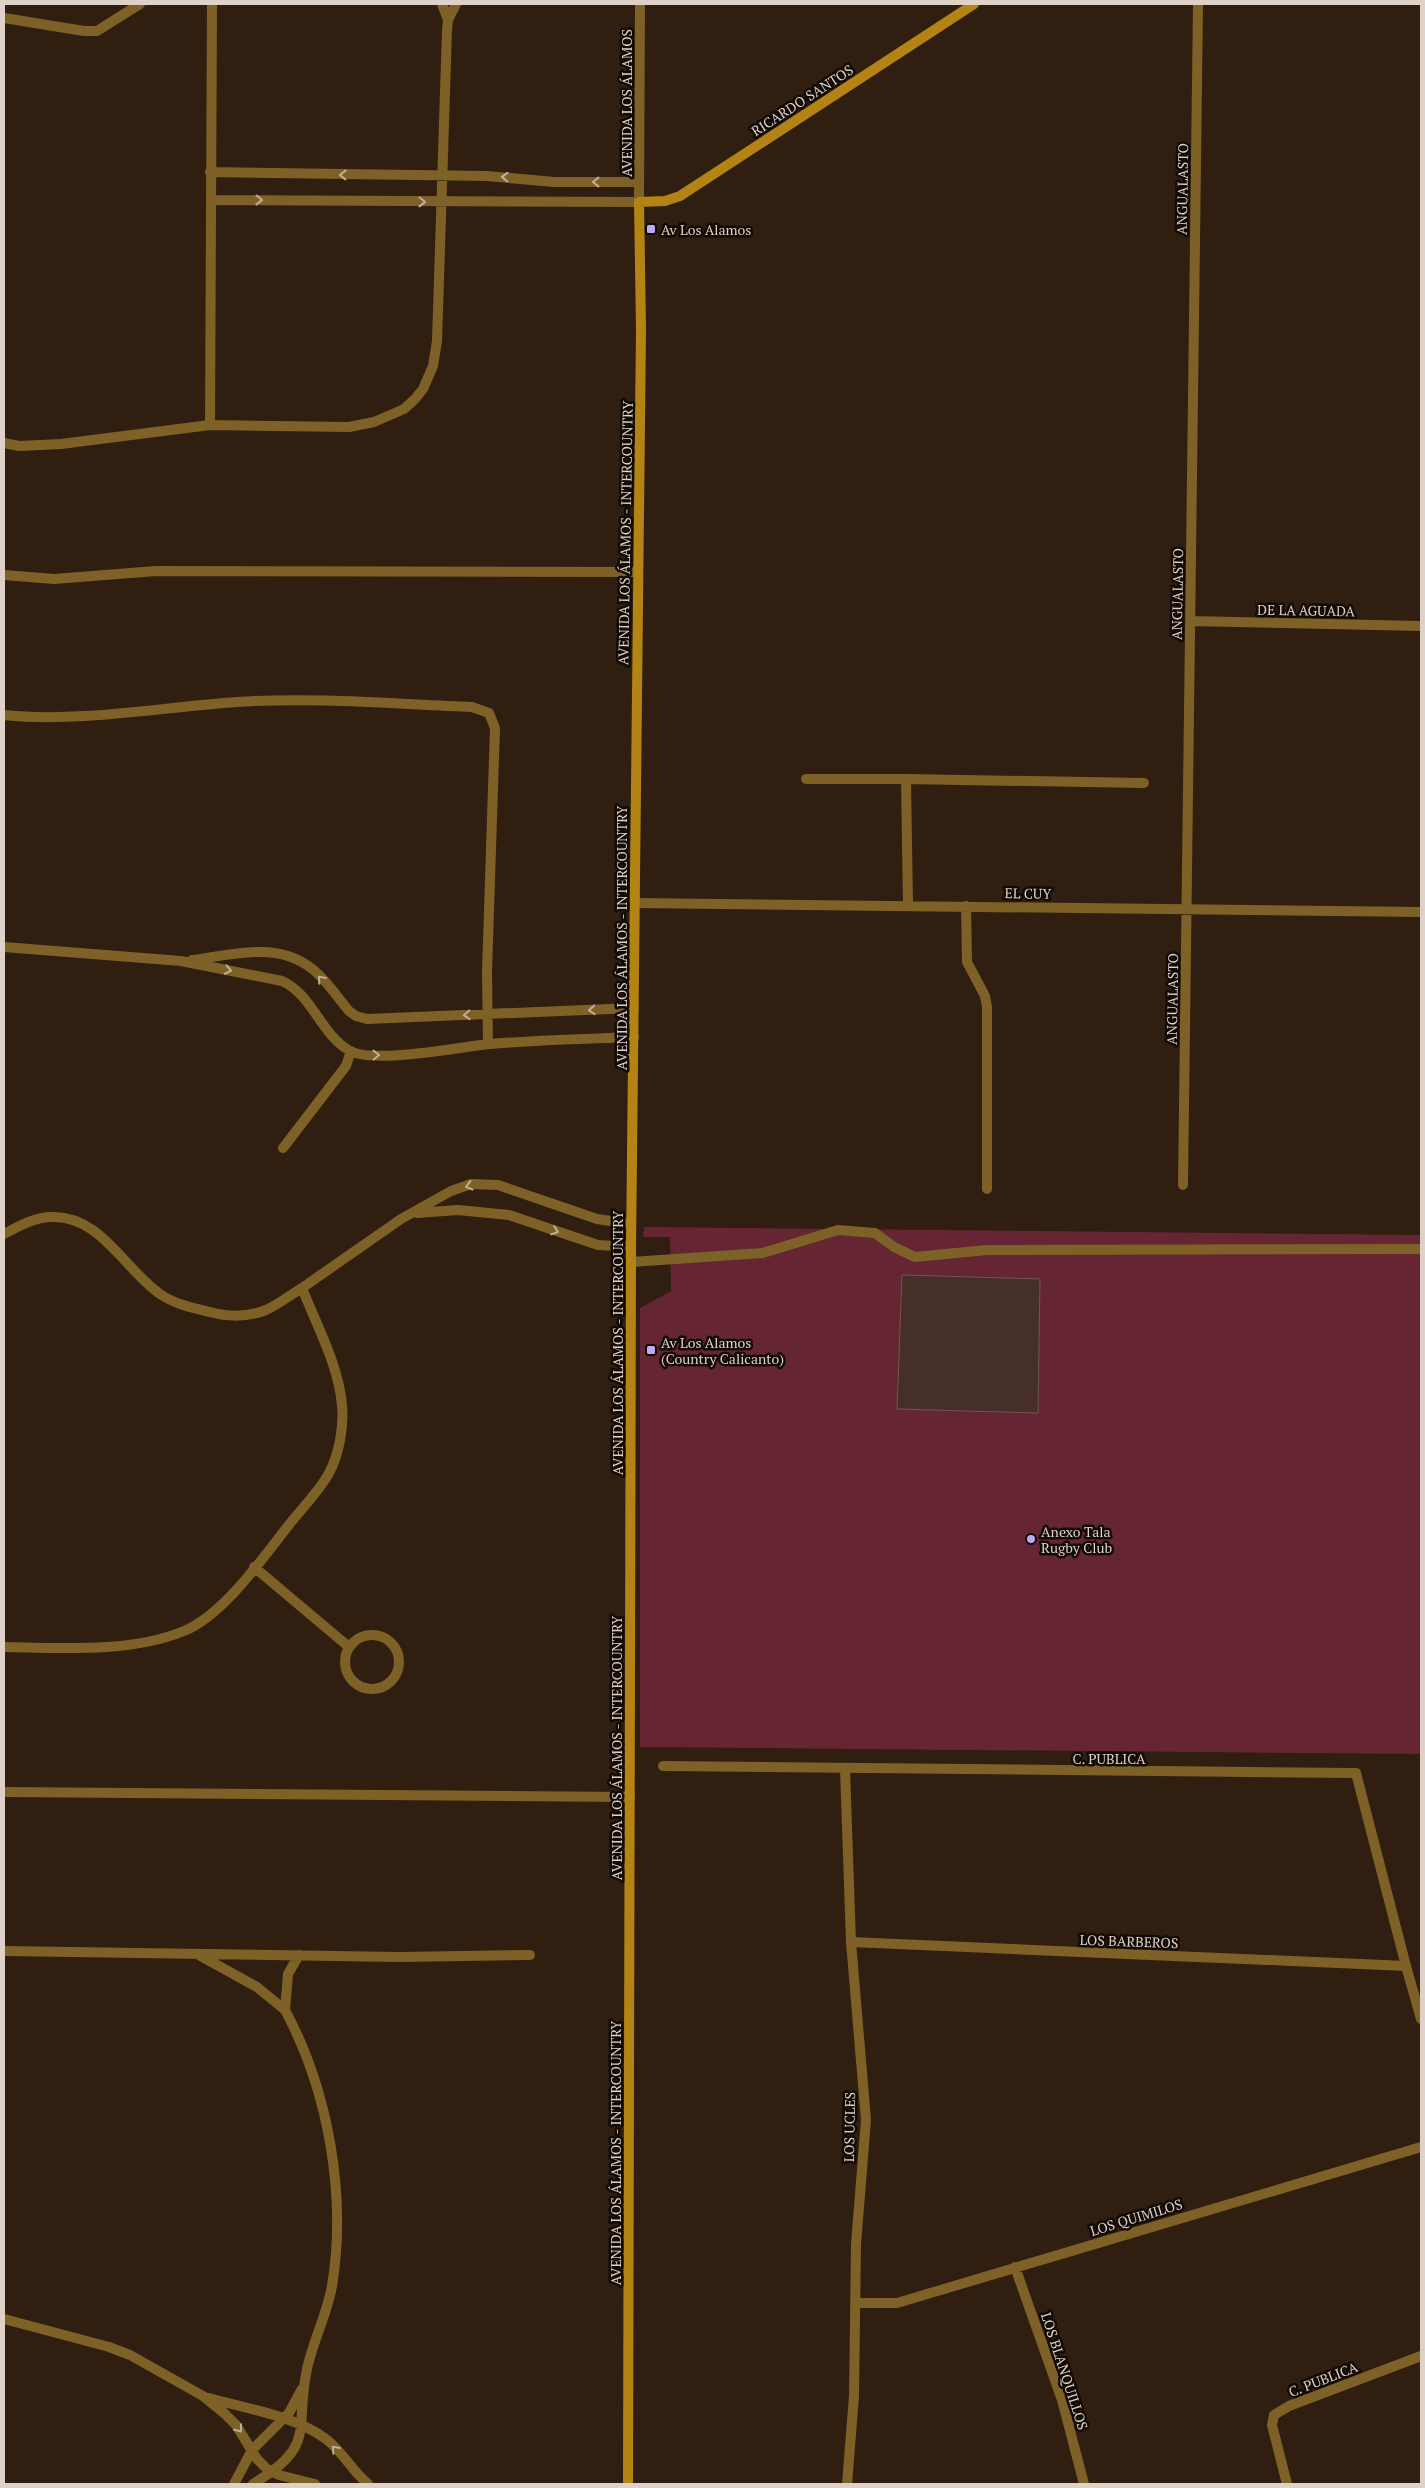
<svg xmlns="http://www.w3.org/2000/svg" width="1425" height="2488" font-family="'PT Serif',serif">
	<style>
		.green { fill: #662533 }
		.building { fill: #462e29; stroke: #715750 }
		.lines { fill: none; stroke-linecap: round; stroke-linejoin: round }
		.lane { stroke: #7e6127; stroke-width: 10 }
		.street { stroke: #7e6127; stroke-width: 10 }
		.secondary { stroke: #b38414; stroke-width: 10 }
		.oneway { stroke: #c1af98 }
		.poi-dot { fill: #bfa9f4; stroke: #120a05; stroke-width: 2 }
		.labels { text-anchor: middle; dominant-baseline: central; stroke-width: 5; stroke-linejoin: round; paint-order: stroke }
		.street-label { font-size: 14px; fill: #ded1c8; stroke: #120a05 }
		.poi-label { font-size: 14px; fill: #ded1c8; stroke: #120a05; text-anchor: start }
	</style>
	<rect width="100%" height="100%" fill="#301e10"/>
	<path class="green" d="M644 1227 1421 1235V1754L640 1747V1308L671 1291 670 1237H643Z"/>
	<path class="building" d="M902 1275 1040 1279 1038 1413 897 1409Z"/>
	<g class="lines">
		<path class="lane" d="M631 1262 763 1253 838 1230 875 1233 894 1247 915 1257 987 1250 1421 1249
			M663 1766 1356 1773 1406 1966
			M4 1792 630 1797
			M1287 2484 1272 2425 1274 2415 1289 2406 1421 2356"/>
		<path class="street" d="M442 4 448 20
			M4 18 84 31H97L140 4
			M210 172 487 176 554 182H639
			M211 200 639 202 640 4
			M210 425 212 4
			M4 443 19 446 61 444 210 425 349 427 374 422 404 409 415 399 423 389 433 366 437 341 447 30 448 20 456 4
			M4 575 54 579 156 571 638 572
			M1190 621 1421 626
			M4 715C79 723 162 707 237 702 315 697 394 704 472 707L489 713 495 728 487 971 488 1044
			M806 779H906
			M635 903 1421 912
			M908 905 906 779 1144 783
			M966 906 967 962 985 996 987 1007V1189
			M4 947 181 961 282 981C313 995 320 1034 350 1051 374 1064 459 1047 490 1044 538 1040 586 1039 634 1037
			M192 960C232 955 276 941 311 968 326 979 337 997 349 1011L356 1016 367 1019 634 1008
			M283 1148 346 1066 351 1051
			M1183 1185 1198 4
			M417 1213 458 1210 509 1215 598 1245 631 1247
			M4 1234C19 1226 33 1218 50 1217 100 1214 124 1269 160 1294 174 1304 193 1308 210 1312 228 1317 248 1317 266 1310 278 1305 290 1295 302 1288
			M254 1567 349 1647
			M345 1662a27 27 0 1 1 54 0a27 27 0 1 1-54 0Z
			M4 1647C61 1648 131 1653 184 1631 225 1614 264 1556 292 1521 304 1506 320 1490 329 1473 339 1455 344 1426 342 1406 339 1366 317 1326 302 1288L401 1219 451 1191 471 1184 498 1185 597 1219 631 1224
			M845 1769 851 1942 866 2120 856 2244 854 2396 847 2484
			M851 1942 1406 1966 1421 2019
			M4 1951 399 1957 530 1955
			M199 1955 257 1987 285 2010 288 1974 299 1955
			M1015 2267 1062 2400 1084 2484
			M856 2303H897L1421 2147
			M4 2319 109 2347 130 2355 203 2396 224 2413 236 2425 257 2459 267 2469 279 2475 315 2484
			M209 2398C247 2409 293 2415 326 2439 342 2451 352 2471 368 2484
			M234 2484 252 2450 289 2413 302 2389
			M253 2484C318 2445 294 2430 307 2369 313 2341 327 2314 332 2286 347 2195 328 2090 285 2010"/>
		<path class="secondary" d="M628 2484 631 1247 641 329 639 202 665 201 680 196 974 4"/>
	</g>
	<defs><path id="oneway-chevron" d="M-2-3.5L2.5 0L-2 3.5" fill="none" stroke-width="1.6" stroke-linecap="round" stroke-linejoin="round" transform="scale(1.25)"/></defs>
	<g class="oneway">
		<use href="#oneway-chevron" transform="translate(343 175) rotate(-179)"/>
		<use href="#oneway-chevron" transform="translate(505 177) rotate(-178)"/>
		<use href="#oneway-chevron" transform="translate(596 182) rotate(180)"/>
		<use href="#oneway-chevron" transform="translate(259 200) rotate(1)"/>
		<use href="#oneway-chevron" transform="translate(422 202) rotate(1)"/>
		<use href="#oneway-chevron" transform="translate(228 970) rotate(11)"/>
		<use href="#oneway-chevron" transform="translate(321 979) rotate(-131)"/>
		<use href="#oneway-chevron" transform="translate(592 1010) rotate(177)"/>
		<use href="#oneway-chevron" transform="translate(467 1015) rotate(177)"/>
		<use href="#oneway-chevron" transform="translate(376 1055) rotate(-1)"/>
		<use href="#oneway-chevron" transform="translate(469 1186) rotate(166)"/>
		<use href="#oneway-chevron" transform="translate(555 1231) rotate(19)"/>
		<use href="#oneway-chevron" transform="translate(239 2429) rotate(53)"/>
		<use href="#oneway-chevron" transform="translate(335 2449) rotate(-132)"/>
	</g>
	<g class="poi-dot">
		<rect x="646" y="224" width="10" height="10" rx="2.5"/>
		<rect x="646" y="1345" width="10" height="10" rx="2.5"/>
		<circle cx="1031" cy="1539" r="5"/>
	</g>
	<g class="labels">
		<g class="street-label">
			<text transform="translate(802 100) rotate(-33)">RICARDO SANTOS</text>
			<text transform="translate(626 103) rotate(-90)">AVENIDA LOS ÁLAMOS</text>
			<text transform="translate(1182 189) rotate(-89)">ANGUALASTO</text>
			<text transform="translate(625 533) rotate(-89)">AVENIDA LOS ÁLAMOS - INTERCOUNTRY</text>
			<text transform="translate(1177 594) rotate(-89)">ANGUALASTO</text>
			<text transform="translate(1306 610) rotate(1)">DE LA AGUADA</text>
			<text transform="translate(1028 893) rotate(1)">EL CUY</text>
			<text transform="translate(621 938) rotate(-90)">AVENIDA LOS ÁLAMOS - INTERCOUNTRY</text>
			<text transform="translate(1172 999) rotate(-89)">ANGUALASTO</text>
			<text transform="translate(617 1343) rotate(-90)">AVENIDA LOS ÁLAMOS - INTERCOUNTRY</text>
			<text transform="translate(616 1748) rotate(-90)">AVENIDA LOS ÁLAMOS - INTERCOUNTRY</text>
			<text x="1109" y="1758">C. PUBLICA</text>
			<text transform="translate(1129 1941) rotate(2)">LOS BARBEROS</text>
			<text transform="translate(849 2127) rotate(-89)">LOS UCLES</text>
			<text transform="translate(615 2153) rotate(-90)">AVENIDA LOS ÁLAMOS - INTERCOUNTRY</text>
			<text transform="translate(1136 2217) rotate(-17)">LOS QUIMILOS</text>
			<text transform="translate(1065 2371) rotate(72)">LOS BLANQUILLOS</text>
			<text transform="translate(1323 2379) rotate(-21)">C. PUBLICA</text>
		</g>
		<g class="poi-label">
			<text x="661" y="229">Av Los Alamos</text>
			<text x="661" y="1342">Av Los Alamos<tspan x="661" dy="16">(Country Calicanto)</tspan></text>
			<text x="1041" y="1531">Anexo Tala<tspan x="1041" dy="16">Rugby Club</tspan></text>
		</g>
	</g>
	<rect width="1425" height="2488" fill="none" stroke="#ded1c8" stroke-width="10"/>
</svg>
